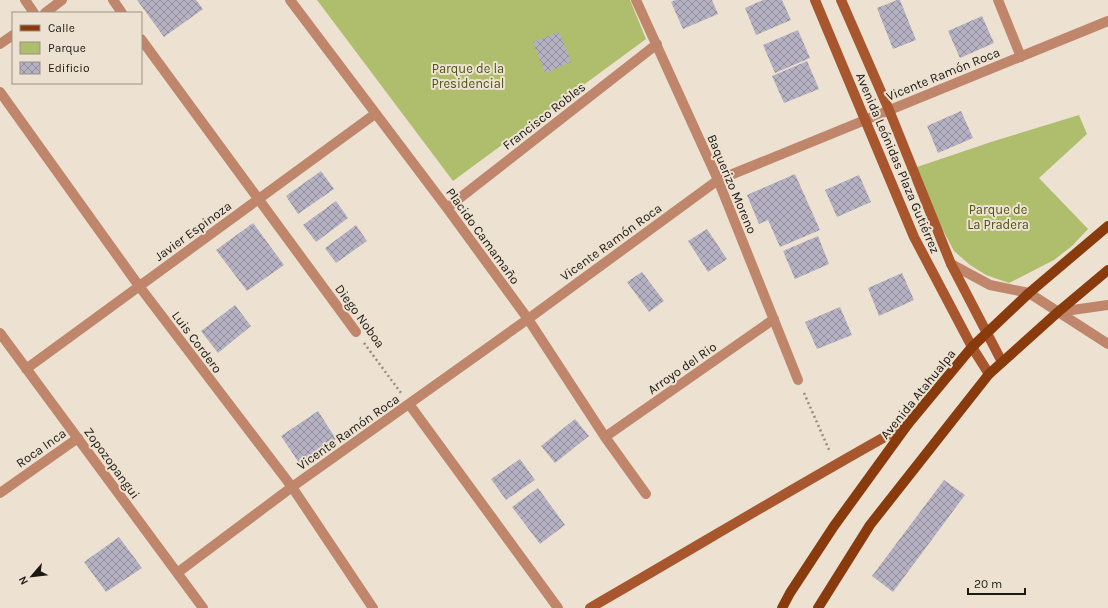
<svg xmlns="http://www.w3.org/2000/svg" width="1108" height="608" font-family="Karla,sans-serif">
	<style>
		.park { fill: #afbe6d }
		.building { fill: url(#building-cross-hatch) }
		.lines { fill: none; stroke-linecap: round; stroke-linejoin: round }
		.path { stroke: #948c80; stroke-width: 2.5; stroke-dasharray: 2 3; stroke-linecap: butt }
		.lane { stroke: #bf866c; stroke-width: 10 }
		.street { stroke: #bf866c; stroke-width: 10 }
		.secondary { stroke: #a8562e; stroke-width: 10 }
		.primary { stroke: #8a3b0d; stroke-width: 10 }
		.labels { text-anchor: middle; dominant-baseline: central; stroke-width: 4; stroke-linejoin: round; paint-order: stroke }
		.park-label { font-size: 13px; fill: #4c5513; stroke: #ede2d1 }
		.street-label { font-size: 13px; fill: #1c1812; stroke: #ede2d1 }
	</style>
	<defs>
		<pattern id="building-cross-hatch" width="8" height="8" patternUnits="userSpaceOnUse"><rect width="8" height="8" fill="#b5b1c2"/><path d="M0 0l8 8M0 8l8-8" fill="none" stroke="#928f9c"/></pattern>
	</defs>
	<rect width="100%" height="100%" fill="#ede2d1"/>
	<path class="park" d="M317 0H630L646 39 453 181Z
		M1079 115 1087 134 1039 178 1088 229 1072 246 1054 260 1009 283 986 275 970 265 954 251 939 223 917 167 994 141Z"/>
	<path class="building" d="M137 0H196L203 9 164 37Z
		M675 0H712L718 14 683 29 671 2Z
		M763 0H782L791 20 756 35 745 8Z
		M897 0H900L916 40 893 49 877 8Z
		M982 16 994 43 960 58 948 31Z
		M798 30 810 58 775 73 763 45Z
		M559 32 571 62 545 73 533 42Z
		M807 61 819 89 784 103 772 76Z
		M961 111 973 138 938 153 927 126Z
		M321 171 334 189 298 214 286 196Z
		M795 174 820 230 780 247 768 220 759 224 747 195Z
		M859 175 871 202 837 217 825 190Z
		M336 201 348 218 316 242 303 225Z
		M253 223 284 265 247 291 216 250Z
		M356 225 367 241 336 263 325 248Z
		M707 229 727 259 708 272 688 241Z
		M818 236 829 264 795 279 783 251Z
		M642 272 664 301 649 312 627 282Z
		M902 273 914 300 879 316 868 288Z
		M235 305 251 326 218 353 201 331Z
		M840 307 852 335 817 349 805 322Z
		M318 411 336 439 299 463 281 436Z
		M575 419 589 436 555 463 541 446Z
		M520 459 535 480 506 500 491 479Z
		M944 480 965 495 893 592 872 576Z
		M538 488 565 525 540 544 512 507Z
		M119 537 142 568 106 592 84 562Z"/>
	<g class="lines">
		<path class="path" d="M364 343 401 393
			M804 393 830 452"/>
		<path class="lane" d="M292 487 373 608"/>
		<path class="street" d="M25 0 34 13
			M113 0 122 13
			M290 0 447 208 528 319 605 437 646 494
			M636 0 718 180 798 380
			M998 0 1021 57
			M45 13 62 0
			M141 39 356 332
			M0 44 13 35
			M0 92 139 286 292 487
			M447 208 657 44
			M951 264 990 285 1029 293 1108 344
			M1058 312 1108 305
			M0 333 203 608
			M26 369 375 114
			M409 404 558 608
			M605 437 774 319
			M0 493 78 438
			M177 573 292 487 528 319 718 180 1108 21"/>
		<path class="secondary" d="M815 0 914 237 972 347 989 374
			M841 0 889 110 951 264 1002 362
			M590 608C696 547 801 483 908 424"/>
		<path class="primary" d="M782 608 790 593 834 526 908 424 972 347 1029 293 1108 226
			M818 608 870 525 989 374 1058 312 1108 270"/>
	</g>
	<g class="labels">
		<g class="park-label">
			<text x="468" y="68">Parque de la<tspan x="468" dy="15">Presidencial</tspan></text>
			<text x="998" y="209">Parque de<tspan x="998" dy="15">La Pradera</tspan></text>
		</g>
		<g class="street-label">
			<text transform="translate(943 74) rotate(-22)">Vicente Ramón Roca</text>
			<text transform="translate(544 116) rotate(-38)">Francisco Robles</text>
			<text transform="translate(898 163) rotate(67)">Avenida Leónidas Plaza Gutiérrez</text>
			<text transform="translate(732 184) rotate(67)">Baquerizo Moreno</text>
			<text transform="translate(193 231) rotate(-36)">Javier Espinoza</text>
			<text transform="translate(483 236) rotate(54)">Placido Camamaño</text>
			<text transform="translate(611 242) rotate(-36)">Vicente Ramón Roca</text>
			<text transform="translate(360 316) rotate(54)">Diego Noboa</text>
			<text transform="translate(197 342) rotate(53)">Luis Cordero</text>
			<text transform="translate(682 368) rotate(-35)">Arroyo del Rio</text>
			<text transform="translate(918 394) rotate(-51)">Avenida Atahualpa</text>
			<text transform="translate(348 432) rotate(-35)">Vicente Ramón Roca</text>
			<text transform="translate(41 448) rotate(-35)">Roca Inca</text>
			<text transform="translate(112 463) rotate(54)">Zopozopangui</text>
		</g>
	</g>
	<rect x="12" y="12" width="130" height="72" fill="#ede2d1" stroke="#999185"/>
	<rect x="20" y="25" width="20" height="6" fill="#8a3b0d" stroke="#999185"/>
	<text x="48" y="32" font-size="12" fill="#1c1812">Calle</text>
	<rect x="20" y="42" width="20" height="12" fill="#afbe6d" stroke="#999185"/>
	<text x="48" y="52" font-size="12" fill="#1c1812">Parque</text>
	<rect x="20" y="62" width="20" height="12" fill="url(#building-cross-hatch)" stroke="#999185"/>
	<text x="48" y="72" font-size="12" fill="#1c1812">Edificio</text>
	<g transform="translate(32 576) rotate(242)" stroke="#ede2d1" stroke-width="3" paint-order="stroke">
	<path d="M0-3L7 15L0 10L-7 15Z" fill="#1c1812"/>
	<text y="-6" font-size="11" font-weight="bold" text-anchor="middle" fill="#1c1812">N</text>
	</g>
	<path d="M968 588v6h57v-6" fill="none" stroke="#1c1812" stroke-width="2"/>
	<text x="974" y="588" font-size="12" fill="#1c1812" stroke="#ede2d1" stroke-width="3" paint-order="stroke">20 m</text>
</svg>
